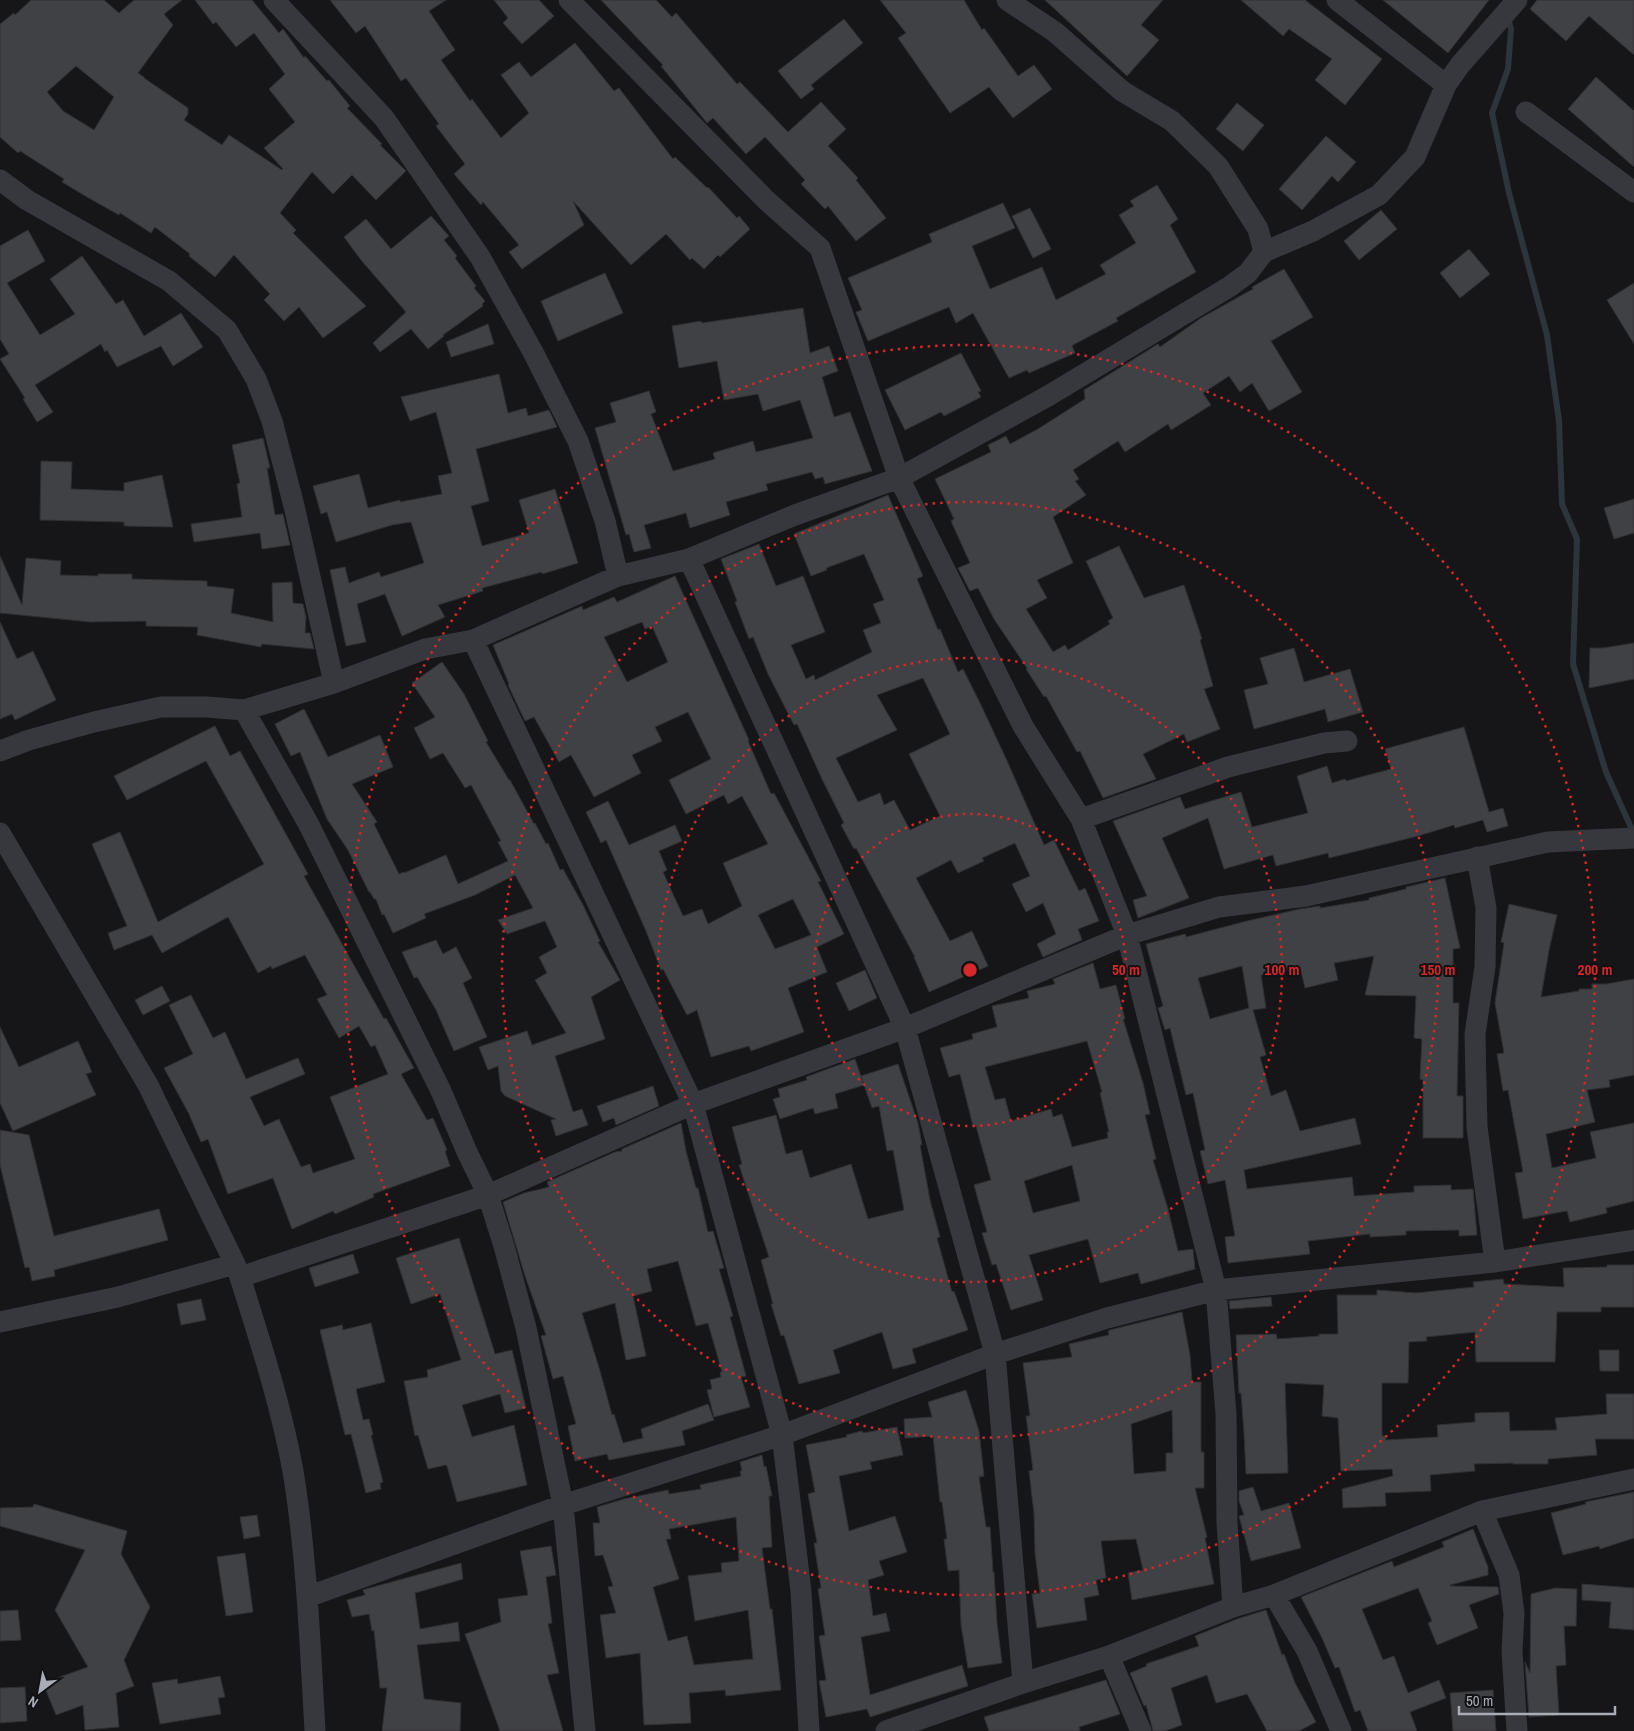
<svg xmlns="http://www.w3.org/2000/svg" width="1634" height="1731" font-family="'Archivo Narrow',sans-serif">
	<style>
		.lines { fill: none; stroke-linecap: round; stroke-linejoin: round }
		.stream { stroke: #2c353c; stroke-width: 6 }
		.building { fill: #404145; stroke: #303034; fill-rule: evenodd }
		.minor { stroke: #37383d; stroke-width: 21 }
		.ring { fill: none; stroke: #d62828; stroke-width: 2.5; stroke-dasharray: 2.5 5 }
		.centre { fill: #d62828; stroke: #111113; stroke-width: 2.5 }
		.ring-label { font-size: 15px; text-anchor: middle; font-weight: bold; fill: #d62828; stroke: #111113; stroke-width: 4; stroke-linejoin: round; paint-order: stroke }
	</style>
	<rect width="100%" height="100%" fill="#161618"/>
	<g class="lines">
		<path class="stream" d="M1508 18 1511 29 1508 69 1492 113 1509 193 1547 335 1559 421 1562 504 1577 539 1573 664 1606 772 1634 834"/>
	</g>
	<path class="building" d="M31 0H104L119 13 134 0H182L164 14 173 25 138 73 144 77V78L188 108V114L184 120 222 145 229 135 282 170 283 169 264 148 295 122 269 89 285 74 254 33 236 47 216 22 213 24 195 0H252L279 33 283 29 304 58 305 56 327 81 329 80 350 106 347 108 382 144 380 145 406 171 376 200 352 175 333 194 312 172 280 213 296 230 293 233 366 306 323 338 299 307 284 321 264 300 270 294 234 255 215 277 189 256 190 254 155 227 151 233 120 213 119 215 87 197 62 182 64 179 20 151 18 153 0 137V24L14 13 15 15ZM76 66 114 97 94 130 63 111 47 92Z
		M330 0H446L429 11 455 50 441 60 470 101 472 99 501 138 529 113 501 75 519 62 531 77 575 43 614 91 619 88 673 159 675 157 707 188 708 187 737 218 739 216 750 229 720 257 718 255 704 269 692 258 690 260 666 234 631 265 573 201 584 225 522 269 509 252 519 245 483 202 481 205 454 174 465 164 436 126 439 124 406 78 401 81 365 26 356 33Z
		M494 0H539L554 16 522 44 503 23 508 18Z
		M601 0H656L672 17 676 13 737 84 740 82 788 132 821 102 846 129 828 146 858 178 856 180 886 218 856 241 828 206 825 209 801 184 805 180 765 137 746 154 713 118 707 123 661 66 663 65Z
		M880 0H964L982 30 984 28 1018 76 1034 65 1052 89 1013 118 989 87 950 113 898 38 906 33Z
		M1045 0H1163L1141 25 1159 40 1127 76Z
		M1241 0H1305L1382 59 1345 105 1315 80 1332 59 1289 29 1283 36Z
		M1383 0H1489L1448 53Z
		M1537 0H1634V55L1589 16 1566 41 1530 9Z
		M844 19 863 43 811 85 814 89 801 99 778 71Z
		M1596 77 1634 111V167L1568 109Z
		M1237 103 1264 125 1243 151 1216 129Z
		M1326 136 1356 162 1338 182 1332 176 1302 210 1279 189Z
		M1157 185 1178 219 1170 225 1196 272 1116 318 1118 321 1073 345 1072 346 1075 353 1029 373 1027 370 1009 378 973 313 956 323 949 307 868 341 856 312 862 310 848 278 932 242 929 234 1003 203 1015 228 972 246 990 289 1042 267 1056 300 1106 274 1100 265 1136 243 1119 215 1134 206 1130 201Z
		M1030 208 1051 249 1033 258 1012 216Z
		M1381 210 1397 229 1359 260 1344 241Z
		M431 216 449 236 444 240 457 256 455 258 476 286 474 288 485 301 482 304 483 306 443 335 444 336 428 349 411 329 380 352 373 343 406 312 361 260 344 237 366 219 391 249Z
		M28 230 45 261 7 283 40 335 75 314 50 279 82 256 116 304 123 300 144 336 181 313 203 347 173 366 161 346 117 367 107 350 105 352 101 344 35 385 53 412 37 422 23 399 25 398 0 359 9 354 0 339V246Z
		M1469 249 1490 274 1460 298 1440 273Z
		M1284 269 1313 317 1271 341 1302 392 1269 411 1252 383 1240 392 1229 376 1203 393 1211 405 1171 430 1168 424 1125 452 1118 441 1073 470 1079 479 1075 481 1086 495 1053 517 1073 563 1037 580 1047 598 1026 609 1053 652 1065 645 1068 650 1110 624 1108 621 1113 618 1086 561 1119 546 1144 598 1184 585 1202 639 1200 640 1213 686 1204 689 1220 729 1187 742 1184 734 1143 754 1156 779 1103 798 1080 751 1077 752 1046 696 1044 697 1026 669 1027 668 994 619 978 588 970 591 958 568 970 563 951 521 954 519 935 479 991 452 988 445 1006 436 1010 444 1038 429 1085 399 1084 390 1158 344 1160 347 1201 318 1253 289 1252 287Z
		M605 273 623 313 558 341 541 301Z
		M1634 283V344L1607 300Z
		M803 308 810 353 829 346 838 371 822 377 834 417 850 412 872 471 825 484 823 477 815 479 812 472 766 484 768 490 726 502 730 515 690 528 686 513 644 525 651 548 634 552 629 534 626 535 595 428 616 422 610 403 649 391 656 412 651 414 673 471 715 459 713 453 753 441 756 452 813 438 800 400 763 411 758 394 724 400 717 361 679 368 672 326 701 321 702 323Z
		M488 324 494 344 451 357 446 342Z
		M961 353 981 391 978 392 981 397 944 416 941 412 905 430 885 390Z
		M499 374 508 413 526 408 528 416 549 410 557 427 476 449 489 501 471 506 482 546 529 533 519 500 555 489 578 563 542 574V572L482 588 483 591 438 605 445 617 402 636 385 594 357 604 366 642 346 646 330 570 345 567 349 583 379 572 381 577 424 563 411 522 392 525 336 542 327 512 321 514 313 486 359 474 368 508 400 500V502L442 494 438 476 452 473 436 412 410 421 401 397Z
		M263 438 270 468H267L275 515 283 514 290 545 262 549 260 533 194 542 191 524 242 517 237 484 240 483 232 445Z
		M41 461 72 462 71 489 124 491V483L162 475 173 527 124 526V522L40 520Z
		M888 495 923 576 917 579 938 630 940 629 958 672 963 669 981 705 1008 763 1044 845 1054 840 1079 891 1085 888 1099 921 1078 929 1082 940 1043 957 1037 944 1056 934 1043 903 1026 912 1012 884 1030 876 1015 843 982 858 984 861 958 873 951 860 916 878 950 941 972 931 988 966 929 992 914 957H915L856 848 854 849 841 825 844 823 822 779 797 724 794 725 768 674 753 637 749 639 735 602 737 601 721 559 759 544 776 586 803 576 825 632 791 645 806 679 814 675 815 680 872 652 863 630 881 623 873 604 884 600 864 554 826 568 827 570 811 576 794 534ZM923 678 950 734 909 754 940 816 910 830 894 800 884 805 880 793 858 802 836 758 897 730 877 695Z
		M1634 499V533L1614 539 1604 508Z
		M0 556 22 605 26 558 61 561 60 575 98 576V574H132V579L207 581V586L234 589 231 613 273 622 272 583 292 582 293 603 303 604 306 617 305 633H310L314 649 262 644 261 647 197 635 198 627 146 626V621L91 622 0 613Z
		M675 576 749 740 748 741 771 794 774 793 821 881 818 882 844 934 817 947 827 972 788 988 804 1032 751 1051 749 1046 711 1057 697 1010 687 1015 663 969 661 970 646 931 606 840 601 843 586 812 608 801 629 845 675 825 682 841 659 851 667 870 663 872 683 916 702 909 708 924 742 906 723 863 768 844 742 796 728 804 724 795 686 814 669 780 711 759 688 712 655 727 662 741 632 755 641 773 594 797 571 755 559 762 534 717 525 721 508 685 509 684 493 645 582 606 583 610 614 597 617 602ZM642 622 645 629 652 626 668 662 627 682 604 637ZM793 899 811 935 775 949 758 915Z
		M0 622 17 659 33 651 56 700 15 720 12 714 0 719Z
		M1634 643V679L1589 688 1590 648H1603Z
		M1294 648 1304 682 1350 669 1363 712 1328 722 1325 709 1254 729 1244 690 1268 684 1260 658Z
		M442 662 464 694 488 741 486 742 509 780H510L534 824 535 823 546 844 548 843 560 870 563 869 583 905 600 941 598 942 620 980 591 997 605 1039 555 1056 573 1112 582 1109 588 1125 556 1136 551 1120 556 1119 505 1096 501 1091 498 1066 488 1070 479 1047 527 1031 532 1045 566 1033 535 980 547 973 539 957 557 947 545 921 507 934 498 920 533 908 515 875 475 895 424 914 426 918 393 933 384 914 382 915 376 899H374L370 892H369L348 850 327 819 300 752 291 756 275 724 304 709 328 757 380 735 393 767 352 784 377 822 374 824 399 874 404 872V873L446 855 458 884 508 861 498 842 501 841 471 785 465 788 443 753 430 759 414 728 435 717 412 683Z
		M215 726 230 756 240 751 308 874 304 876 384 1019 386 1018 414 1068 401 1074 427 1120 433 1118 447 1150 445 1151 450 1166 373 1194 374 1197 335 1214 333 1211 292 1229 273 1178 228 1194 208 1139 201 1142 189 1114 164 1068 193 1054 169 1005 191 995 213 1038 225 1032 246 1079 298 1058 305 1074 250 1097 264 1126 279 1119 301 1167 310 1164 313 1173 355 1159 330 1097 388 1074 375 1045 371 1047 359 1026 339 1038 317 999 327 995 305 955 272 969 271 966 258 973 228 917 162 953 152 935 114 950 108 933 127 926 92 844 120 832 158 922 264 864 206 761 127 800 114 776Z
		M1464 727 1489 812 1503 808 1508 826 1487 832 1483 820 1455 828 1454 825 1418 836 1329 858 1328 853 1276 866 1273 855 1224 869 1208 818 1162 838 1189 898 1138 918 1133 900 1147 896 1113 821 1180 797 1185 809 1241 792 1252 827 1308 813 1297 776 1327 766 1332 783 1345 779 1346 781 1391 769 1385 749Z
		M1445 878 1460 948 1453 949V1003H1459L1457 1096H1463V1138H1423V1080L1420 1079 1422 1039 1414 1038 1416 996 1365 995 1374 956 1334 963 1338 980 1305 988 1300 967 1261 975 1266 1008 1253 1010 1266 1055 1260 1057 1271 1096 1286 1090 1300 1131 1355 1118 1361 1144 1244 1170 1247 1189 1352 1177 1354 1196 1414 1192V1186L1451 1185V1190L1473 1189 1477 1235 1459 1236V1230L1406 1231V1235L1370 1237V1234L1308 1241 1310 1254 1228 1263 1225 1237 1235 1236 1225 1180 1208 1184 1200 1151 1205 1150 1193 1093 1186 1095 1170 1028 1165 1030 1158 1008 1163 1006 1146 944 1185 934 1186 937 1247 921 1300 909 1320 906V908L1369 900V898L1406 889V887ZM1242 966 1249 1008 1210 1019 1198 978Z
		M1509 904 1557 915 1549 950 1541 997 1579 991V989H1592V984H1606L1634 979V1075L1609 1080 1610 1087 1587 1090 1595 1122 1546 1134 1552 1168 1596 1158 1590 1132 1634 1123V1201L1606 1208 1607 1213 1570 1222 1567 1211 1523 1219 1515 1173 1523 1172 1508 1090 1503 1091 1497 1054 1504 1053 1495 1003 1504 943 1501 942Z
		M436 940 443 954 456 947 472 978 463 983 487 1037 454 1051 436 1010 417 977 414 978 402 952Z
		M1093 963 1100 989 1116 985 1125 1019H1123L1143 1083 1150 1114 1145 1115 1156 1159 1153 1160 1168 1209 1178 1251 1193 1249 1195 1269 1141 1284 1138 1273 1100 1283 1088 1239 1029 1255 1043 1300 1011 1310 996 1264 992 1265 982 1233 987 1232 974 1185 991 1180 976 1126H973L960 1074 949 1077 940 1048 973 1039 972 1034 997 1027 992 1006 1029 998 1027 991 1055 984 1053 979ZM1087 1041 1102 1092 1100 1093 1109 1132H1107L1108 1138 1072 1147 1062 1114 1053 1117 1051 1109 1011 1121 1005 1098 995 1100 985 1067ZM1072 1165 1080 1201 1033 1213 1024 1181Z
		M865 970 877 998 849 1011 836 983Z
		M162 986 170 1001 143 1015 135 1000Z
		M0 1027 19 1067 78 1041 92 1072 86 1074 96 1095 13 1131 0 1103Z
		M855 1059 864 1085 835 1094 838 1108 815 1114 813 1108 780 1119 773 1099 780 1097 778 1089 807 1080 806 1077Z
		M898 1064 918 1123 922 1145H920L930 1200 940 1237 937 1238 952 1292 954 1291 968 1330 912 1349 916 1363 893 1369 882 1332 833 1350 840 1373 799 1384 784 1335 781 1336 771 1304H773L761 1260 769 1257 739 1165 742 1164 732 1127 776 1115 786 1154 802 1150 810 1178 851 1164 868 1219 904 1210 893 1150 887 1151 879 1106 872 1108 861 1076Z
		M653 1086 659 1106 616 1125 614 1118 603 1122 597 1106Z
		M681 1123 686 1151 696 1188H698L708 1232 713 1231 724 1268 719 1269 733 1316 730 1317 746 1376 741 1377 750 1407 714 1417 707 1390 712 1389 710 1380 721 1377 720 1372H722L708 1323 696 1326 678 1261 647 1269 652 1291 633 1296 646 1356 626 1360 615 1303 582 1313 600 1371 612 1415 614 1414 623 1443 643 1438 641 1429 708 1404 714 1420 682 1431 685 1445 609 1460 607 1454 575 1461 568 1426 576 1424 563 1376 553 1379 541 1336 546 1335 525 1276 503 1202 524 1193 549 1187 547 1182 615 1152 622 1151V1149Z
		M0 1130 29 1135 54 1236 159 1209 168 1240 54 1270 55 1276 32 1281 29 1267 25 1268 0 1165Z
		M459 1238 495 1354 512 1350 526 1408 505 1413 500 1394 462 1405 472 1437 514 1425 527 1485 457 1502 447 1466 446 1465 428 1469 418 1435 415 1436 404 1381 428 1377 427 1370 461 1360 440 1294 411 1304 396 1258Z
		M353 1254 359 1273 315 1287 309 1268Z
		M1607 1265H1634V1307H1601V1312H1557L1555 1362H1476L1475 1332 1426 1337 1427 1341 1409 1342 1408 1383H1382V1436H1385L1386 1440 1438 1437 1437 1425 1475 1422V1413L1509 1412 1510 1431 1557 1430 1555 1418 1607 1414 1606 1394H1634V1439H1595L1597 1455 1548 1459V1464H1513V1463L1474 1464 1475 1471 1430 1475 1431 1491 1385 1493 1386 1506 1343 1508 1342 1489 1393 1476 1392 1469 1341 1471 1338 1418 1322 1416 1324 1385 1285 1383 1288 1473 1246 1474 1244 1433 1241 1393H1239L1236 1335 1276 1334 1277 1339 1319 1336V1334H1338L1337 1295H1377V1290L1416 1293 1474 1287 1473 1282 1503 1279 1504 1284 1564 1287 1563 1268 1607 1267Z
		M1271 1297 1272 1306 1230 1309 1229 1301Z
		M201 1299 206 1320 181 1325 177 1304Z
		M1182 1312 1190 1355 1192 1382H1201V1452H1204V1488H1195L1207 1537 1205 1538 1214 1584 1132 1600 1128 1573 1143 1570 1136 1539 1101 1541 1106 1578 1096 1580 1099 1595 1084 1598 1087 1620 1037 1628 1032 1594 1040 1593 1035 1553 1034 1514 1029 1471 1033 1470 1026 1416H1030L1023 1363 1072 1357 1069 1344 1109 1335 1108 1331 1110 1330ZM1172 1410 1173 1453H1166V1471L1134 1474 1131 1424Z
		M371 1323 385 1382 356 1389 363 1420 369 1419 373 1435H371L383 1482 380 1483 381 1489 366 1493 351 1434 345 1435 320 1330 342 1325 343 1330Z
		M1599 1350H1619V1371H1600Z
		M966 1390 979 1431 984 1476 979 1477 986 1527H990L993 1572H994L997 1623 1002 1663 968 1668 961 1625 959 1570 948 1571 944 1539H947L942 1502H940L933 1436 905 1438 904 1419 932 1417 928 1402Z
		M897 1427 903 1455 870 1462 872 1469 839 1476 849 1531 895 1516 907 1552 879 1561 884 1575 868 1580 873 1616 886 1613 890 1631 861 1637 870 1695 962 1665 968 1686 870 1717 867 1709 826 1717 819 1681 826 1680 819 1636 825 1635 818 1589 821 1588 814 1543H817L808 1494 815 1492 806 1445 847 1437 846 1435 862 1431 863 1433Z
		M762 1455 764 1467 766 1466 772 1496H769L772 1547 762 1548 770 1609H772L781 1690 726 1696 725 1690 689 1693 691 1723 644 1725 640 1653 606 1658 600 1615 616 1613 608 1587 613 1586 603 1555 595 1556 593 1523H600L597 1507 624 1499 668 1490 669 1494 701 1489 700 1485 741 1476 740 1471H742L740 1462ZM736 1517 739 1561 721 1563 722 1572 688 1576 695 1621 748 1610 753 1659 694 1665 687 1636 668 1641 653 1587 679 1579 666 1539H671L669 1529Z
		M1253 1487 1261 1511 1289 1503 1301 1548 1251 1561 1239 1516 1244 1515 1239 1501V1491Z
		M1634 1492V1538L1600 1549 1599 1546 1563 1555 1551 1513 1586 1504 1585 1502Z
		M34 1504 127 1531 121 1554 150 1607 124 1660 134 1686 116 1693 119 1727 85 1730 83 1705 56 1715 43 1683 88 1667 55 1610 85 1550 0 1526V1508L33 1507Z
		M257 1515 260 1536 244 1539 240 1517Z
		M1473 1529 1488 1567V1575L1450 1585V1586L1498 1587 1499 1594 1469 1605 1478 1628 1437 1645 1428 1623 1432 1621 1418 1588 1362 1609 1383 1660 1394 1656 1408 1693 1439 1680 1446 1698 1410 1712 1417 1731H1368L1360 1710 1355 1712 1339 1667 1335 1668 1322 1638 1301 1597 1392 1561 1394 1567 1444 1547 1442 1542Z
		M551 1546 556 1575 546 1577 552 1623 548 1624 559 1673 547 1675 563 1731H500L465 1634 501 1622 498 1599 528 1595 520 1551Z
		M245 1553 253 1612 226 1616 217 1557Z
		M461 1563 463 1579 415 1593 420 1629 458 1622 460 1641 417 1645 424 1699 461 1703 460 1731H382L387 1688H380L374 1630 372 1631 369 1614 352 1617 347 1600 365 1595 363 1590 366 1589Z
		M1582 1584 1634 1588V1630L1609 1628 1611 1602 1582 1600Z
		M1555 1588 1577 1589 1576 1626H1564L1566 1665 1556 1666 1559 1715 1529 1717 1525 1662 1530 1673 1531 1594Z
		M18 1610 21 1640 0 1641V1611Z
		M1266 1610 1282 1655 1284 1654 1295 1683 1316 1722 1299 1731H1267L1247 1694 1216 1703 1207 1675 1171 1688 1182 1725 1165 1731H1153L1146 1705 1144 1706 1130 1673 1147 1666 1146 1664 1199 1646 1195 1636 1237 1619Z
		M220 1676 225 1697 218 1698 221 1714 160 1724 152 1683 177 1679 178 1684Z
		M1106 1680 1120 1714 1079 1727 1080 1731H989L984 1717Z
		M25 1687 27 1721 0 1723V1688Z
		M1493 1690 1496 1731H1453L1450 1693Z"/>
	<g class="lines">
		<path class="minor" d="M274 0 384 118 480 257 533 352 578 441 605 521 618 576
			M569 0 766 200 820 248 899 478 1023 726 1081 819 1127 935 1216 1290 1226 1414 1227 1523 1233 1607
			M1007 0 1055 32 1122 91 1172 121 1218 166 1258 229 1264 252
			M1337 0 1446 85
			M1526 112 1634 192
			M0 180 27 200 169 281 227 330 256 379 272 421 294 506 334 683
			M689 559 905 1028 995 1354 1023 1683
			M473 640 693 1104 782 1435 801 1591 809 1731
			M244 710 308 823 441 1091 467 1152 488 1195 504 1246 526 1328 563 1505 585 1731
			M0 751 29 740 94 722 161 707H207L244 710 334 683 425 649 473 640 618 576 689 559 795 515 899 478 1048 396 1229 287 1248 273 1264 252 1313 231 1379 195 1415 157 1446 85 1460 65 1517 0
			M1081 819 1228 767 1324 743 1347 741
			M0 833 148 1085 235 1264 240 1277C260 1341 281 1405 293 1471 307 1557 310 1644 315 1731
			M1477 857 1486 908 1485 967 1475 1034 1476 1084 1477 1127 1495 1262
			M240 1277 488 1195 693 1104 905 1028 1127 935 1219 907 1306 896 1548 842 1634 838
			M0 1322 118 1297 235 1264
			M1482 1511 1509 1575 1514 1613 1512 1651 1517 1731
			M1274 1595 1307 1651 1341 1731
			M307 1597 563 1505 782 1435 995 1354 1107 1318 1216 1290 1495 1262 1634 1240
			M1109 1656 1141 1731
			M886 1731 1023 1683 1109 1656 1233 1607 1274 1595 1482 1511 1634 1479"/>
	</g>
	<g class="ring">
		<circle cx="970" cy="970" r="156"/>
		<circle cx="970" cy="970" r="312"/>
		<circle cx="970" cy="970" r="468"/>
		<circle cx="970" cy="970" r="625"/>
	</g>
	<circle cx="970" cy="970" r="8" class="centre"/>
	<g class="ring-label">
		<text x="1126" y="975">50 m</text>
		<text x="1282" y="975">100 m</text>
		<text x="1438" y="975">150 m</text>
		<text x="1595" y="975">200 m</text>
	</g>
	<g transform="translate(40 1691) rotate(212)" stroke="#111113" stroke-width="4" paint-order="stroke">
	<path d="M0-4L9 19L0 12L-9 19Z" fill="#a8adb8"/>
	<text y="-8" font-size="14" font-weight="bold" text-anchor="middle" fill="#a8adb8">N</text>
	</g>
	<path d="M1459 1706v8h156v-8" fill="none" stroke="#a8adb8" stroke-width="2.5"/>
	<text x="1466" y="1706" font-size="15" fill="#a8adb8" stroke="#111113" stroke-width="4" paint-order="stroke">50 m</text>
</svg>
